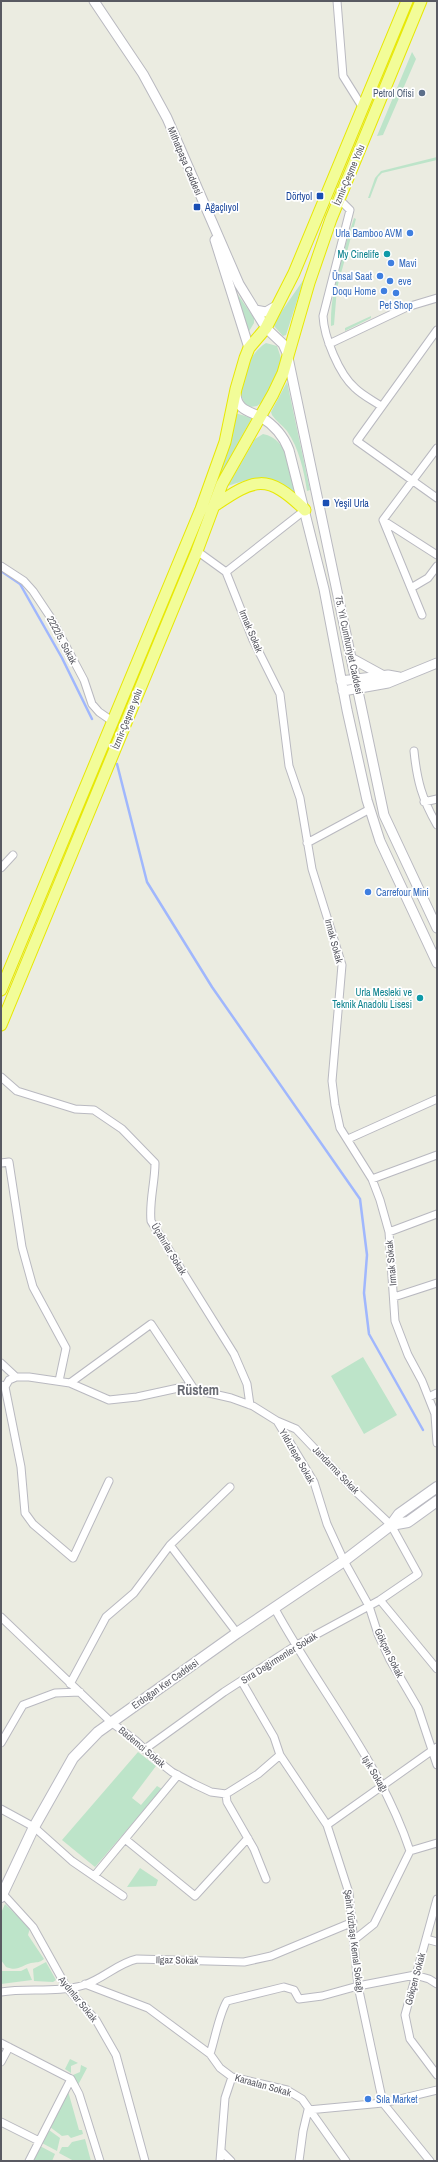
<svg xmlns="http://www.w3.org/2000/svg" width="438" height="2162" font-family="'Archivo Narrow',sans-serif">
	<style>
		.green { fill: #bde4c9 }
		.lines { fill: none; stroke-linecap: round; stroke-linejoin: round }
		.stream { stroke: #a0b7fd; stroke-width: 2.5 }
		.minor-casing { stroke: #b9b9c0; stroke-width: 9 }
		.tertiary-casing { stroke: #b9b9c0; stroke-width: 11 }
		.secondary-casing { stroke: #babac2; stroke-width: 12 }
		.trunk-casing { stroke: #e7e805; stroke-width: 13 }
		.minor { stroke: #fff; stroke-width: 7 }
		.tertiary { stroke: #fff; stroke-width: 9 }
		.secondary { stroke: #fff; stroke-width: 10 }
		.trunk { stroke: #f2fc98; stroke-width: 11 }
		.service-dot { fill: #5c6f8a; stroke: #fff; stroke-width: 1.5 }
		.transit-dot { fill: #1a4fb4; stroke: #fff; stroke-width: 1.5 }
		.shop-dot { fill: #3f7fe0; stroke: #fff; stroke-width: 1.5 }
		.culture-dot { fill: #0f9aa8; stroke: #fff; stroke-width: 1.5 }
		.labels { text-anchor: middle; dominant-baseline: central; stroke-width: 3.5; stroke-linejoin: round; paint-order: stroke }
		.service-label { font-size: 10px; fill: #4e5e75; stroke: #fff; text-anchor: end }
		.street-label { font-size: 10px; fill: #595a62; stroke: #fff }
		.transit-label { font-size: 10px; fill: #164399; stroke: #fff; text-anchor: start }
		.shop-label { font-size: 10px; fill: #366cbe; stroke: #fff; text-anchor: start }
		.culture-label { font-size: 10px; fill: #0d838f; stroke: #fff; text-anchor: end }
		.district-label { font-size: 14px; font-weight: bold; fill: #6a6c74; stroke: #fff }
	</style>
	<rect width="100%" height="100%" fill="#ebece1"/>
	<path class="green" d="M412 52 416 59 383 135 377 136Z
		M437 157V160L382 173 378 177 370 198H368L375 178 381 171Z
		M354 218 356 219 337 288 334 325 331 326C330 289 343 253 354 218Z
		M304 279 286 335 283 336 274 326 275 321Z
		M236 292 254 318V323L248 333Z
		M371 316V318L345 331V328Z
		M266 343 277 346 281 358V365L266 399 257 406 249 407C229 392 249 353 266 343Z
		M287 382 310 490 307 491C304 471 299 448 287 431 282 425 276 421 272 415L271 412Z
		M235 413 252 418 226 465 218 486 215 482Z
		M263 434C290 439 291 474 297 496 276 476 253 476 228 486L255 439Z
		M363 1357 397 1415 364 1434 331 1376Z
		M138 1752 156 1766 132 1798 141 1805 157 1786 162 1789 95 1867 62 1840Z
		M140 1868 158 1880 156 1886 127 1887Z
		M5 1904 30 1928 28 1935 44 1959C39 1963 37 1962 31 1963 22 1965 18 1972 6 1967L1 1960V1913Z
		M46 1962 56 1980 53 1982 34 1981 33 1969Z
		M27 1968 32 1980 1 1984V1971H21Z
		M70 2059 78 2063 71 2066V2073L65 2069Z
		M81 2065 87 2068 78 2085 73 2075 80 2072Z
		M68 2091 79 2130H82L83 2134 71 2138 68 2135 62 2136 50 2127Z
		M49 2130 60 2138 57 2151 42 2143Z
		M85 2139 91 2161H74L59 2153 62 2147H68L72 2142Z
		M40 2146 55 2154 52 2161H32Z"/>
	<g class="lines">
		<path class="stream" d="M1 571 20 584 62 658 92 719
			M117 764 147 882 212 987 360 1199 367 1255 364 1293 369 1334 423 1430"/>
		<defs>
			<path id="minor" d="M337 1 343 76 363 108
				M339 199 350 210 323 316C324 337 339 374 355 388 362 395 372 400 381 406
				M437 330 357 441 437 498
				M329 344 407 307 437 298
				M384 521 437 555
				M197 551 226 572 253 640 280 694 289 766 300 798 312 869 342 965 332 1081 335 1105 340 1128 372 1179 380 1200 389 1232 395 1321 408 1355 422 1381 437 1419
				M1 566 24 581 33 591 51 618 84 680 92 704 99 712 112 721
				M226 572 305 510
				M411 588 428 578 437 566
				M422 615 383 520 437 448
				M414 751C417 781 422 799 437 825
				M424 802 437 799
				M307 843 370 809
				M1 868 13 855
				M1 1077 17 1091 75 1109 94 1110 122 1129 155 1163C155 1183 149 1201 151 1221L234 1354 247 1384 250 1405
				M348 1139 437 1099
				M1 1163 9 1162 22 1247 33 1287 66 1348 59 1381
				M372 1179 437 1155
				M389 1232 437 1214
				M394 1297 437 1283
				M1 1363 16 1377H29L70 1383 109 1400 137 1397 183 1387 231 1398 253 1406 277 1421 314 1482 327 1524 344 1561 369 1606 378 1634 390 1660 418 1708 437 1765
				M70 1383 151 1324 194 1389
				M1 1385 5 1387 9 1380 16 1377
				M5 1387 21 1467 25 1513 33 1524 73 1558 109 1481
				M429 1397 437 1393
				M435 1415 437 1443
				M170 1545 237 1633
				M380 1600 437 1669
				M275 1609C319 1690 381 1763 410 1851L374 1924 354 1940
				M1 1617 112 1723 135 1740 154 1758 172 1772 194 1784 211 1792 226 1794 227 1802 254 1849 266 1879
				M242 1682 274 1737 280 1755 327 1825 349 1893 358 1986 383 2103 430 2161
				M70 1684 106 1617 134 1593 170 1545 230 1487
				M1 1743 23 1705 55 1693 80 1692
				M145 1749 224 1692 295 1646 380 1600 418 1574 391 1525 353 1489 296 1429 277 1421
				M226 1794 258 1774 280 1755
				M1 1809 34 1827 72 1861 123 1896
				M327 1825 437 1747
				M125 1839 195 1896 248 1838
				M410 1851 437 1843
				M95 1875 178 1775
				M3 1894 33 1927 67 1988 96 2020 116 2055 145 2161
				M437 1899 405 2015 410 2039 437 2075
				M426 1939 437 1942
				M85 1984 148 2008 210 2054 220 2068 232 2077 287 2090 302 2099 346 2161
				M1 1992C28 1988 58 1993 84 1985 103 1979 118 1963 137 1959L244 1962 271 1956 353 1922
				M1 2043 71 2079
				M210 2054C215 2039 219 2014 227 2001L284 1987 294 1990 299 1999 322 1996 358 1986 415 1975 429 1979 437 1984
				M1 2062 9 2047
				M71 2079 79 2094 100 2161
				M308 2110 383 2103 437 2090
				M1 2122 39 2141
				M221 2151 231 2161
				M29 2161 71 2079
				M220 2161 225 2098 232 2077
				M299 2161 303 2131 308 2110"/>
			<path id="tertiary" d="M94 1 143 74 167 118 239 284 266 328 283 344 287 353 384 815 437 928
				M215 240 249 348
				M255 310 266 312 278 305
				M236 394C237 410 249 411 261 417 274 425 284 437 289 450L324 589 347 710 367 800 380 841 437 963
				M351 658 382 675
				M341 681 388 675 399 677
				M343 691 388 683 437 663"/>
			<path id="secondary" d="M391 1525 408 1522 437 1501
				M1 1897 34 1827 73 1758 98 1732 237 1633 344 1561 391 1525 399 1514 437 1487"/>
			<path id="trunk" d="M214 506C255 478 267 473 305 510
				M1 990 201 509 225 442 236 389 245 358 249 348 266 328 294 273 407 1
				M1 1025 197 551 222 484 273 394 283 373 309 283 331 219 421 1"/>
		</defs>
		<use href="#minor" class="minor-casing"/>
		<use href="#tertiary" class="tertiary-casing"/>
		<use href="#secondary" class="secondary-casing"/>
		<use href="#trunk" class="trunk-casing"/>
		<use href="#minor" class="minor"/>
		<use href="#tertiary" class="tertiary"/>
		<use href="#secondary" class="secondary"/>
		<use href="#trunk" class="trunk"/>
	</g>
	<circle class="service-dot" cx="422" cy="93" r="4"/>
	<g class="transit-dot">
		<rect x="316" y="192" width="8" height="8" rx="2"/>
		<rect x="193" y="203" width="8" height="8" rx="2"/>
		<rect x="322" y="499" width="8" height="8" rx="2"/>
	</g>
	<g class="shop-dot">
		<circle cx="410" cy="233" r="4"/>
		<circle cx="391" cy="263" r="4"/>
		<circle cx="380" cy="276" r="4"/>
		<circle cx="390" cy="281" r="4"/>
		<circle cx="384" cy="291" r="4"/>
		<circle cx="396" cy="293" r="4"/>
		<circle cx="368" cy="892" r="4"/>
		<circle cx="368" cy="2099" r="4"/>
	</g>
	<g class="culture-dot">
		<circle cx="387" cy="254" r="4"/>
		<circle cx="420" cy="998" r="4"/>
	</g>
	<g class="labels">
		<g class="service-label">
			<text x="414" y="93">Petrol Ofisi</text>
		</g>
		<g class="street-label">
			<text transform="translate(185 161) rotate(67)">Mithatpaşa Caddesi</text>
			<text transform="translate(349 175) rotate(-67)">İzmir-Çeşme Yolu</text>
			<text transform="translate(251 631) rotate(67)">Irmak Sokak</text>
			<text transform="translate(62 640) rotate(62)">2222/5. Sokak</text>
			<text transform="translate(349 645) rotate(78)">75. Yıl Cumhuriyet Caddesi</text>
			<text transform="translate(127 719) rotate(-68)">İzmir-Çeşme yolu</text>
			<text transform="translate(334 941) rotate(75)">Irmak Sokak</text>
			<text transform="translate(169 1249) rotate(59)">Üçahırlar Sokak</text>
			<text transform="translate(391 1263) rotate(-95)">Irmak Sokak</text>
			<text transform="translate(297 1456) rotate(60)">Yıldıztepe Sokak</text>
			<text transform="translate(336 1470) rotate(46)">Jandarma Sokak</text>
			<text transform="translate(389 1653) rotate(64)">Gökçen Sokak</text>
			<text transform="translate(279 1658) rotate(-32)">Sıra Değirmenler Sokak</text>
			<text transform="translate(165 1684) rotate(-35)">Erdoğan Ker Caddesi</text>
			<text transform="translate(142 1747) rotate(40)">Bademci Sokak</text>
			<text transform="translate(375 1774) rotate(59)">Işık Sokağı</text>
			<text transform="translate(354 1941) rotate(83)">Şehit Yüzbaşı Kemal Sokağı</text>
			<text transform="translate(177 1960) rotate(1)">Ilgaz Sokak</text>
			<text transform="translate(415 1979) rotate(-75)">Gökçen Sokak</text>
			<text transform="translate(78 1999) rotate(51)">Aydınlar Sokak</text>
			<text transform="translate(263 2085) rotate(16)">Karaalan Sokak</text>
		</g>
		<g class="transit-label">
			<text x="312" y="196" text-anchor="end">Dörtyol</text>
			<text x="205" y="207">Ağaçlıyol</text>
			<text x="334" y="503">Yeşil Urla</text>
		</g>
		<g class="shop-label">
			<text x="402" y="233" text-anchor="end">Urla Bamboo AVM</text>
			<text x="399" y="263">Mavi</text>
			<text x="372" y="276" text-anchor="end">Ünsal Saat</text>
			<text x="398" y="281">eve</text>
			<text x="376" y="291" text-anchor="end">Doqu Home</text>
			<text x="396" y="305" text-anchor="middle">Pet Shop</text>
			<text x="376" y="892">Carrefour Mini</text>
			<text x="376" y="2099">Sıla Market</text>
		</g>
		<g class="culture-label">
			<text x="379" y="254">My Cinelife</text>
			<text x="412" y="992">Urla Mesleki ve<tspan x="412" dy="12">Teknik Anadolu Lisesi</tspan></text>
		</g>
		<g class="district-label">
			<text x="198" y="1390">Rüstem</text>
		</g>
	</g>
	<rect width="438" height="2162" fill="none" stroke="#595a62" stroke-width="4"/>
</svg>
